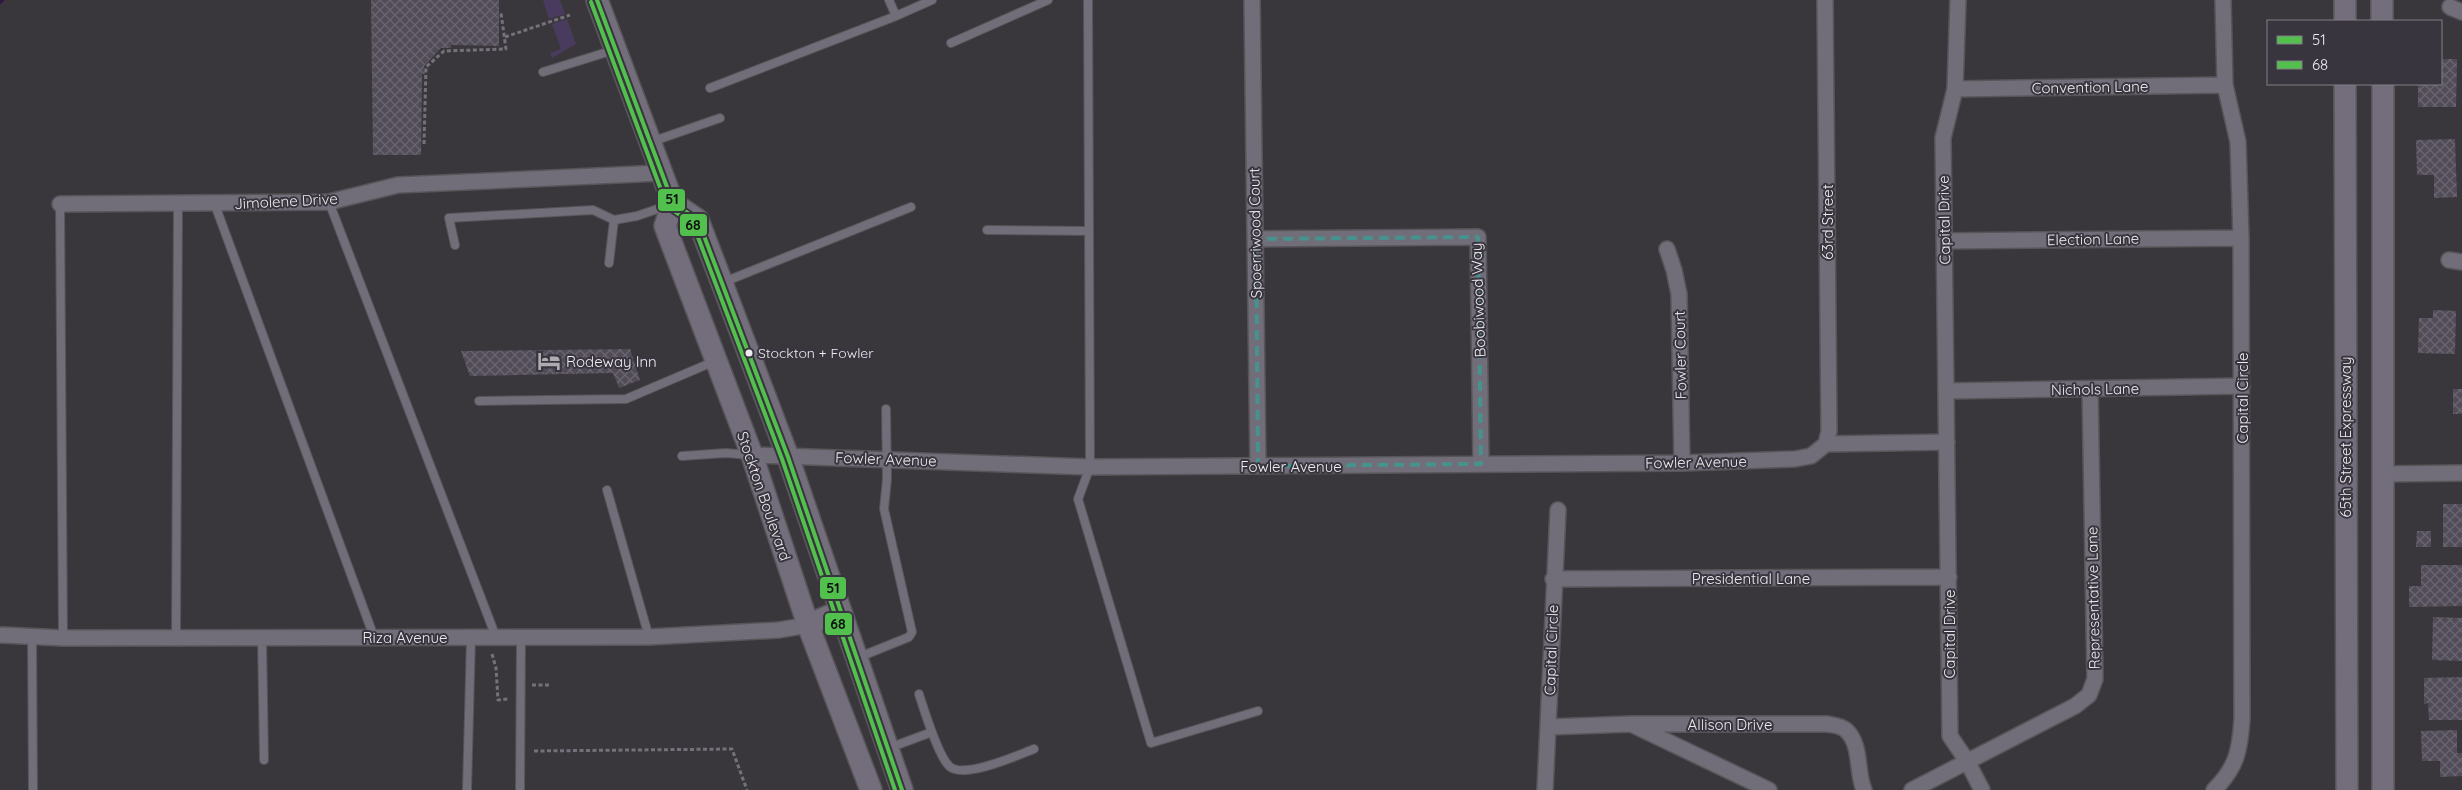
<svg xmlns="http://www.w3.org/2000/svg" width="2462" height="790" font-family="Quicksand,sans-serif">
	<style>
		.grass { fill: #493b5d }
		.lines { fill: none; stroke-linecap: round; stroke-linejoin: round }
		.stream { stroke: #2c1644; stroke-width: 5.5 }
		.building { fill: url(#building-cross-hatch) }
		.lane-casing { stroke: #565558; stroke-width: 10 }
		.street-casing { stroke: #565558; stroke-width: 18 }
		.secondary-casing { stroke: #565558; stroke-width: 24 }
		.path { stroke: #74717a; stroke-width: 3; stroke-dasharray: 4 2.5; stroke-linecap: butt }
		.lane { stroke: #716d79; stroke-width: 8 }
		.street { stroke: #716d79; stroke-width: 15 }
		.secondary { stroke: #746e7c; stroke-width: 21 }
		.bus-1-casing { stroke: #39353e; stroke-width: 8 }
		.bus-2-casing { stroke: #39353e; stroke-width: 8 }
		.bus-1 { stroke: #52c04c; stroke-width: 4 }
		.bus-2 { stroke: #52c04c; stroke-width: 4 }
		.marked { fill: none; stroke: #46938e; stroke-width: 4; stroke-dasharray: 10 6; stroke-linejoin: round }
		.bus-dot { fill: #edebf0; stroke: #39353e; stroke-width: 2 }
		.labels { text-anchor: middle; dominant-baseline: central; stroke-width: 4; stroke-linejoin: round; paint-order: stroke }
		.bus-label { font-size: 14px; fill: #edebf0; stroke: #39353e; text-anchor: start }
		.street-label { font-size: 15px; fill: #edebf0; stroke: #39353e }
		.poi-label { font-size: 15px; fill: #edebf0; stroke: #39353e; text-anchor: start }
		.line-badge { stroke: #39353e; stroke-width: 2 }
		.pale-badge-label { font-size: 14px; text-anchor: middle; font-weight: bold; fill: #111 }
	</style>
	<defs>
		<pattern id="building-cross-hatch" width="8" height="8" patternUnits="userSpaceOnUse" patternTransform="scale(1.25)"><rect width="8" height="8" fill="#514c58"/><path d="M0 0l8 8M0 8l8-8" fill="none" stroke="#6a6670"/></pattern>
	</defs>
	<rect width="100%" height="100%" fill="#39373c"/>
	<path class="grass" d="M543 0H560L565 14 549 19Z
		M567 19 576 44 552 58 550 53 561 49 552 24Z"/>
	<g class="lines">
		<path class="stream" d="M0 1 1 0"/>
	</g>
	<path class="building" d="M371 0H499V46L451 45V48H441L424 66 425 74H422L421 155H373Z
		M2441 59H2457L2456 107H2418V84H2441Z
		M2455 139 2457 197 2434 198V175H2417L2416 140Z
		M2433 310 2456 311 2455 354 2418 353 2419 318H2433Z
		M630 349 640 380 619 388 613 373 470 376 461 351Z
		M2453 389H2462V414H2453Z
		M2443 504H2462V547H2443Z
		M2417 531H2431V547H2416Z
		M2421 565H2462V606L2409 607V586H2421Z
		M2433 617 2462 618V661L2432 660Z
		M2462 677V720H2429L2428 703 2424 704V678Z
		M2457 730V753H2462V776L2440 777V761H2422L2421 731Z"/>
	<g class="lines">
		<defs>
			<path id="lane" d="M889 0 896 16
				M1088 0 1090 467 1078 499 1151 743 1258 711
				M951 43 1048 0
				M543 72 614 50
				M710 88 896 16 932 0
				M651 142 720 118
				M329 202 496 637
				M60 204 63 638
				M215 205 374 637
				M987 230 1089 231
				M455 245 449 218 593 210 614 220 637 216 669 205
				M609 263 614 220
				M724 282 911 207
				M479 401 626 399 715 361
				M682 456 726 453 750 455
				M607 490 649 637
				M32 636 33 790
				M176 637 178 205
				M262 637 264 760
				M857 658 909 637 912 632 884 509 887 479 886 409
				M919 694C924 710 938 755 949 766 963 780 1018 755 1034 749
				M889 748 932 732
				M467 790 471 637
				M520 790 521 637"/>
			<path id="street" d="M1252 0 1258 466
				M1825 0 1829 431 1826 444
				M1958 0 1955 89 1943 138 1950 736 1967 761 1982 790
				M2450 7 2462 12
				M1955 89 2225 85
				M60 204 329 202 398 185 661 173
				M1256 239 1478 237 1481 464
				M1944 241 2241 238
				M1667 249 1674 270 1679 294 1682 463
				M2449 260 2462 262
				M1947 391 2242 386
				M1826 444 1947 442
				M752 455 1090 467 1682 463 1795 459 1811 456 1826 444
				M2383 474 2462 473
				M1553 579 1949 577
				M2 635 63 638 649 637 779 630 808 625
				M1635 726 1769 790
				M1548 727 1630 724H1827C1833 725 1842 726 1846 730 1862 745 1856 771 1864 790
				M1545 790 1558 510
				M1912 790 2075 706 2089 695 2095 679 2090 389
				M2214 790C2237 767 2240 750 2242 719L2241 238 2238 142 2225 85 2223 0"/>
			<path id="secondary" d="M597 0 673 203 698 220 722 283 788 457 902 790
				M2345 0V21
				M2382 0V21
				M2345 84 2347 790
				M2383 84V790
				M673 203 665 226 752 455 808 625 871 790
				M808 625 840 611"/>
		</defs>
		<use href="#lane" class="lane-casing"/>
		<use href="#street" class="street-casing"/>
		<use href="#secondary" class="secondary-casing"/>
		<path class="path" d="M505 37 570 15
			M424 144 426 67 444 51 506 49 501 13
			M492 654 496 668 498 700 508 699
			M532 685H551
			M534 751 732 749 747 790"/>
		<use href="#lane" class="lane"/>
		<use href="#street" class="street"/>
		<use href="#secondary" class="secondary"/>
		<defs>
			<path id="bus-1" d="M597 0 673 203 698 220 788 457 902 790"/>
			<path id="bus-2" d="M591 2 667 206 693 224 782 459 895 790"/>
		</defs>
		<use href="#bus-1" class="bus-1-casing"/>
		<use href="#bus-2" class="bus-2-casing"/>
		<use href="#bus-1" class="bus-1"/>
		<use href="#bus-2" class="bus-2"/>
	</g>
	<path class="marked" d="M1478 237 1481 464 1258 466 1256 239Z"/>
	<defs>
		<symbol id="hotel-bare" viewBox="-9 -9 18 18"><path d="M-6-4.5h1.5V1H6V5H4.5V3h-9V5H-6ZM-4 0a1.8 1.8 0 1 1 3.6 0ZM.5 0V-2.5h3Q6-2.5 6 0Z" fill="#aeacb1" stroke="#39353e" stroke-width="2.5" paint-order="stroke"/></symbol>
	</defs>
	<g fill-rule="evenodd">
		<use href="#hotel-bare" x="533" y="345" width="32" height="32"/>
	</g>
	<circle class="bus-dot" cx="749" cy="353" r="4.5"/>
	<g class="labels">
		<g class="bus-label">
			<text x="758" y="353">Stockton + Fowler</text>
		</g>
		<g class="street-label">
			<text transform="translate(2090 87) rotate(-1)">Convention Lane</text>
			<text transform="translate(286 201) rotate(-3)">Jimolene Drive</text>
			<text transform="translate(1944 220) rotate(-91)">Capital Drive</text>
			<text transform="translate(1827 222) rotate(-90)">63rd Street</text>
			<text transform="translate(1255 233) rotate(-91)">Spoerriwood Court</text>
			<text transform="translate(2093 239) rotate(-1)">Election Lane</text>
			<text transform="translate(1478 300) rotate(-92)">Boobiwood Way</text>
			<text transform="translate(1680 355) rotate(-91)">Fowler Court</text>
			<text transform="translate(2095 389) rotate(-1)">Nichols Lane</text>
			<text transform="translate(2242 398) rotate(-90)">Capital Circle</text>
			<text transform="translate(2345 437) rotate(-90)">65th Street Expressway</text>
			<text transform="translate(886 459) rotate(2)">Fowler Avenue</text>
			<text transform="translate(1696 462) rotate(-1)">Fowler Avenue</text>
			<text x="1291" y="466">Fowler Avenue</text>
			<text transform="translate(764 496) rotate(71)">Stockton Boulevard</text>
			<text x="1751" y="578">Presidential Lane</text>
			<text transform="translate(2093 598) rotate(-91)">Representative Lane</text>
			<text transform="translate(1949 634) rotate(-90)">Capital Drive</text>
			<text x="405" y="637">Riza Avenue</text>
			<text transform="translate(1551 650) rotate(-88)">Capital Circle</text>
			<text x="1730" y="724">Allison Drive</text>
		</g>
		<g class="poi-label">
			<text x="566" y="361">Rodeway Inn</text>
		</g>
	</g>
	<g class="line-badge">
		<rect x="657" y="188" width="29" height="24" rx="5" fill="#52c04c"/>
		<rect x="679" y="213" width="29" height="24" rx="5" fill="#52c04c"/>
		<rect x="819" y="576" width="28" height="24" rx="5" fill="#52c04c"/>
		<rect x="824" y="612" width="29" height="24" rx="5" fill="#52c04c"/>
	</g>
	<g class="pale-badge-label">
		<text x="672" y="204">51</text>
		<text x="693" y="230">68</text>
		<text x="833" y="593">51</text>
		<text x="838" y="629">68</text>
	</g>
	<rect x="2267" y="20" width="175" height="65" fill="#39353e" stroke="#817e85"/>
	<rect x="2277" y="36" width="25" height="8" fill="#52c04c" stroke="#817e85"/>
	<text x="2312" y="45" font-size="15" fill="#edebf0">51</text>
	<rect x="2277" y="61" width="25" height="8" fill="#52c04c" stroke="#817e85"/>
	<text x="2312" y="70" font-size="15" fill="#edebf0">68</text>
</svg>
